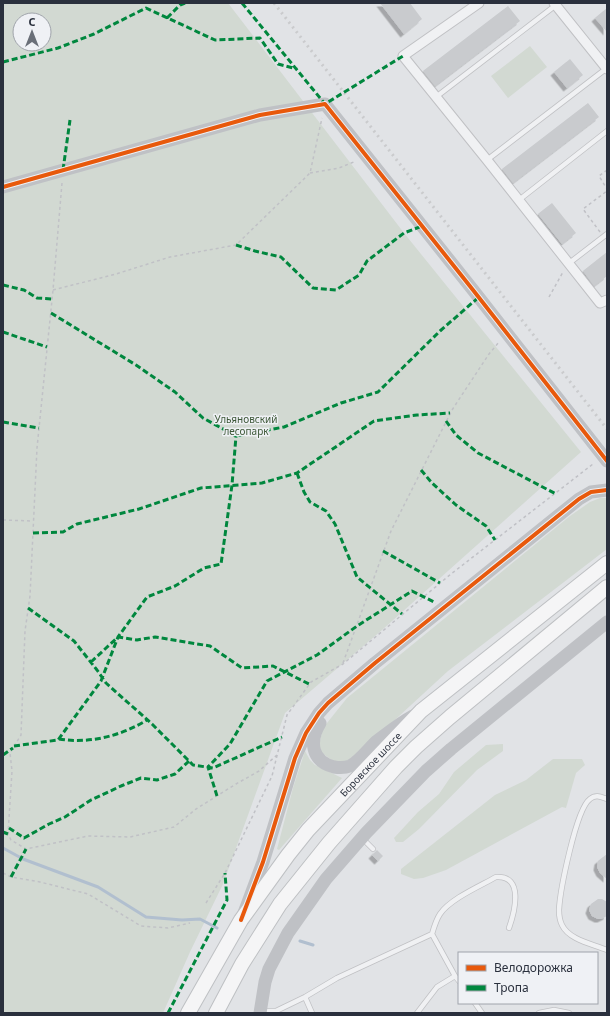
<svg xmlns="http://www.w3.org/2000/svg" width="610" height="1016" font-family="'Noto Sans',sans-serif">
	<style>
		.green { fill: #d2d9d2; fill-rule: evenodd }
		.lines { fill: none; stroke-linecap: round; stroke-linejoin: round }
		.stream { stroke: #b1bfcf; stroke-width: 3 }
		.building { fill: #c9cbce; filter: url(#shadow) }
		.lane-casing { stroke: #c0c1c4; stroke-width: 6 }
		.street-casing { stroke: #c0c1c4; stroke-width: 11 }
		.primary-casing { stroke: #bec0c3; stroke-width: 16 }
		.path { stroke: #c0c1c6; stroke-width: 1.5; stroke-dasharray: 3 3; stroke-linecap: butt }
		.lane { stroke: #f0f1f3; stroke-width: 4.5 }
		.street { stroke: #f0f1f3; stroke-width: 9 }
		.secondary { stroke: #bfc1c5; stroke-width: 13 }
		.primary { stroke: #f5f5f6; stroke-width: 14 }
		.rail { stroke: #cacbcd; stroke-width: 3; stroke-dasharray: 2 4; stroke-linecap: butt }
		.quiet { stroke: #00873e; stroke-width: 3; stroke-dasharray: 6 3; stroke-linecap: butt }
		.cycleway-casing { stroke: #eff1f5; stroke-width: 6 }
		.cycleway { stroke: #e8590c; stroke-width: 4 }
		.labels { text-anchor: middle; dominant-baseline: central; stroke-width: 3; stroke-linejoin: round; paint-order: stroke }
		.park-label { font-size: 10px; fill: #3d5838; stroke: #eff1f5 }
		.street-label { font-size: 10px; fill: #2a303d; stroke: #eff1f5 }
	</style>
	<defs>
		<filter id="shadow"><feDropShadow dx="-3.5" dy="3.5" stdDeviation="0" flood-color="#0004"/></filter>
	</defs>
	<rect width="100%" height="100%" fill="#e1e3e6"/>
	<path class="green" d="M3 3H228L404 233 581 452 382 630 285 713 223 884 190 952 163 1013H3ZM20 20H44V44H20Z
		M530 46 547 67 508 98 491 76Z
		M600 498H607V549L448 671 360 752 345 762 333 761 322 753 319 745 323 728 347 698 570 516 590 502Z
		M503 744V751L477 770 419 829 403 842H396L394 838 418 812 439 794 454 772 486 745Z
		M305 751 310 760 315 765 342 778 279 850 277 849 293 788Z
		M553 759H582L585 765 576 773 566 808 562 807 446 870 423 878 414 879 401 874V869L495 795 526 780Z"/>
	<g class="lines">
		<path class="stream" d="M3 848 23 859 98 887 146 917 182 920 200 919 217 928
			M300 941 313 945"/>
	</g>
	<path class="building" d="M380 3H410L422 19 404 34Z
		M508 6 520 21 435 86 423 71Z
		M607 8V32L595 18Z
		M570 59 583 75 567 88 554 72Z
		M588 103 599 117 513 183 502 169Z
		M552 203 576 233 562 244 538 214Z
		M607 252V276L594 286 583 271Z
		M377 850 383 856 378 861 372 855Z
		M607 854V879L600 873 597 867 598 861Z
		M598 899H602L607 902V916L601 919H598L592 916 589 910 591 904Z"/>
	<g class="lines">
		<defs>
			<path id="lane" d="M436 97 556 5
				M487 160 607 68
				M519 200 607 131
				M568 264 607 234
				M607 799C601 797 596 794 590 799 576 809 560 891 559 910 559 914 560 921 562 925 569 940 593 944 607 950
				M363 839 373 849
				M432 934C434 927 436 920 440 914 450 899 480 886 496 877 524 875 515 911 509 928
				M455 976 459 981
				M305 997 312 1013
				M475 1003 482 1013
				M262 1011H276L305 997 337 978 432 934 455 976 437 987 417 1013
				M539 1013 554 1010 569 1013"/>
			<path id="street" d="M479 3 403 56 487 160 600 303 607 300
				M554 3 607 69"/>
			<g id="primary">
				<path id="s1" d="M188 1013 241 920 288 855 308 830 421 711 607 563"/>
				<path d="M216 1013 242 964 280 904 329 843 396 767 416 747 450 717 607 587"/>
			</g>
		</defs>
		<use href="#lane" class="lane-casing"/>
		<use href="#street" class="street-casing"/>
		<use href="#primary" class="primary-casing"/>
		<path class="path" d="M607 170 599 176 607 189
			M310 173 339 168 356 161
			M62 183 53 290 37 448 30 596 25 631 21 735 10 753 12 771 8 834 11 840 26 849 88 836 130 837 174 827 196 809 236 784 259 771 277 755
			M600 232 583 209 607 191
			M53 290 116 274 170 257 236 245 310 173 322 118
			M549 297 563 272
			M3 520 33 521
			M343 663 391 531 452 410 489 354 499 342
			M3 873 11 877 40 882 88 894 141 926 168 928 190 923
			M206 903 225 873 272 776 287 715 311 682 343 664 451 574 593 464"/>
		<use href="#lane" class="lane"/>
		<use href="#street" class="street"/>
		<path class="secondary" d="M3 187 260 115 325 104 473 290 607 461
			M320 723C309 741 311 761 334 767 340 768 345 768 350 766 359 762 369 748 377 741 389 732 400 723 413 716
			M244 913 263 862 295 758 306 733 319 713 328 703 375 663 579 499 591 492 607 490
			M260 1013 265 982 269 969 288 933 326 879 366 833 426 771 451 749 607 622"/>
		<use href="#primary" class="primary"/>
		<path class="rail" d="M274 3 607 429"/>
		<path class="quiet" d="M242 3 325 104 403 56
			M167 18 180 5 185 3
			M3 62 58 48 94 34 146 8 215 40 260 38 278 64 297 69
			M63 170 70 120
			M236 245 255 251 281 257 313 288 336 290 359 275 367 261 404 233 422 226
			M3 285 24 290 37 298 52 299
			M51 313 136 365 175 392 203 418 236 436 284 427 341 403 378 392 440 331 479 297
			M3 332 47 347
			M446 421 456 435 478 453 556 494
			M3 422 39 428
			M421 470 432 483 456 505 486 526 495 540
			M297 473 304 492 310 502 326 511 335 524 357 577 402 614
			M33 533 63 532 77 524 139 509 201 488 262 483 297 473 374 421 417 415 450 413
			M383 551 440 583
			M28 608 74 641 97 670 106 683 152 724 193 765 213 768 282 737
			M91 662 118 637 137 640 155 637 210 646 242 668 273 666 309 684
			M59 739C89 744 121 736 147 720
			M14 746 58 740 101 681 118 637 147 597 175 586 204 568 221 564 232 485 236 436
			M3 755 13 748
			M217 796 208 767 230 744 267 681 317 655 357 626 412 591 436 603
			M9 828 24 838 49 824 65 817 91 800 121 786 141 778 157 780 175 774 189 761
			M3 832 8 834
			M11 877 26 849
			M168 1013 227 900 225 873"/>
		<defs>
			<path id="cycleway" d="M3 187 260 115 325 104 473 290 607 461
				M241 920 263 862 295 758 306 733 319 713 328 703 375 663 579 499 591 492 607 490"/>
		</defs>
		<use href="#cycleway" class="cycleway-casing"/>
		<use href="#cycleway" class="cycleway"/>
	</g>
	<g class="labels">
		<g class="park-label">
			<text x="246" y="419">Ульяновский<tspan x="246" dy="12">лесопарк</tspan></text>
		</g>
		<g class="street-label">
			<text stroke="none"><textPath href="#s1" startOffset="310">Боровское шоссе</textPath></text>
		</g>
	</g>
	<rect width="610" height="1016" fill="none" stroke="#2a303d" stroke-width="8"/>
	<rect x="458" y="952" width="140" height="52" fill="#eff1f5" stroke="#a0a4ab"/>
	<rect x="466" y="965" width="20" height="6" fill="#e8590c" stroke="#a0a4ab"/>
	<text x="494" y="972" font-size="12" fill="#2a303d">Велодорожка</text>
	<rect x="466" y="985" width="20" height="6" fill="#00873e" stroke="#a0a4ab"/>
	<text x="494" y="992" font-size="12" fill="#2a303d">Тропа</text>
	<g transform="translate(32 32)"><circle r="19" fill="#eff1f5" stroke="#a0a4ab"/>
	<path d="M0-3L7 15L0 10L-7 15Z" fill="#6a6f78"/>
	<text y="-6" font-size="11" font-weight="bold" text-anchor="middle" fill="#2a303d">С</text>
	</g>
</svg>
